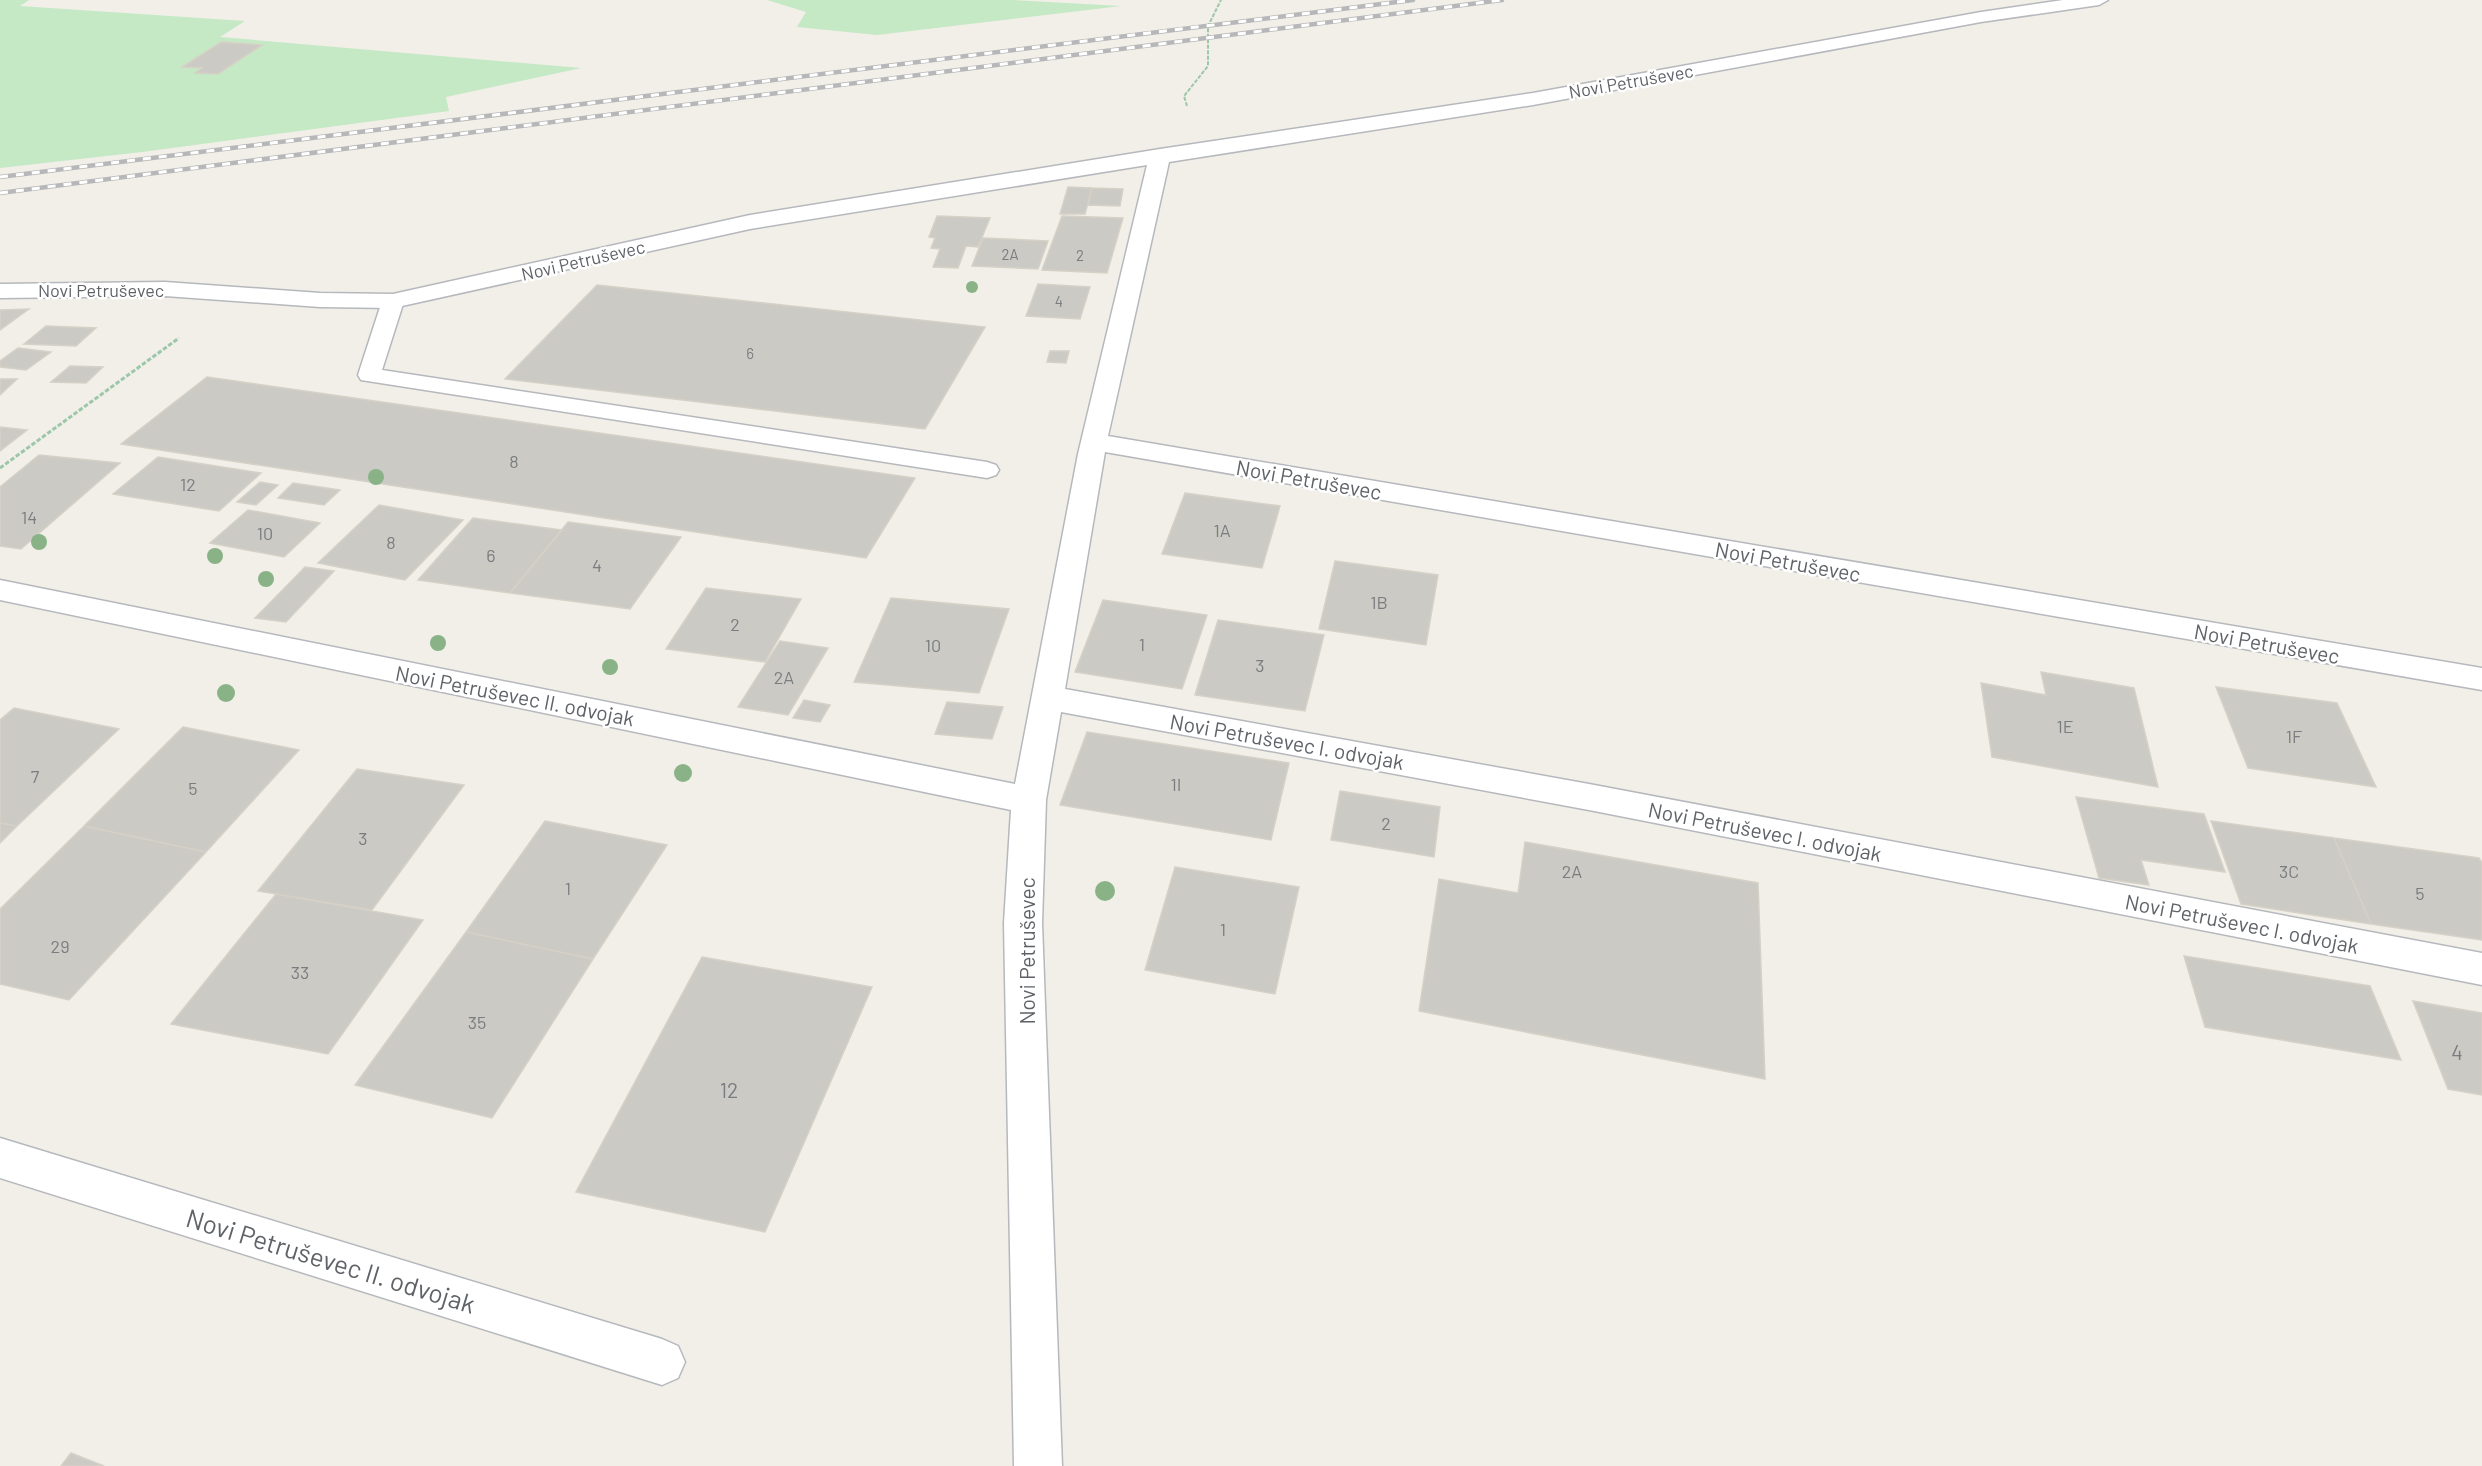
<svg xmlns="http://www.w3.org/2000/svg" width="2482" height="1466" font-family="Barlow,sans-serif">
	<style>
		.green { fill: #c5e8c5 }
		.building { fill: #cccac5; stroke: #d6d1c6; stroke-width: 1.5 }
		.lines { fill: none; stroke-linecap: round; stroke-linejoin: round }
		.lane-casing { stroke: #b5b8bc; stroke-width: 3 }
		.street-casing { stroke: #b5b8bc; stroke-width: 3 }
		.path-far1 { stroke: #9cc7a9; stroke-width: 2; stroke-dasharray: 4 1.5; stroke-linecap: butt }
		.path { stroke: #9cc7a9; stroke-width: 3; stroke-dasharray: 4.5 2; stroke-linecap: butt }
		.lane { fill: #fff; fill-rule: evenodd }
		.street { fill: #fff; fill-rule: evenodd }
		.rail-casing { stroke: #b6b7b8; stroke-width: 4.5 }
		.rail { stroke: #fff; stroke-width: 3; stroke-dasharray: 8; stroke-linecap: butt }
		.tree { fill: #89b387 }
		.labels { text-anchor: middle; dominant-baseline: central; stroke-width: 5; stroke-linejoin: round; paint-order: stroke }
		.far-number-label { font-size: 15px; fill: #7a7d7f }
		.far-street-label { font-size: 18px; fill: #5f6368; stroke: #fff }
		.number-label { font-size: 18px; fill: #7a7d7f }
		.street-label { font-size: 21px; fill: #5f6368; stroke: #fff }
		.near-number-label { font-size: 21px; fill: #7a7d7f }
		.near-street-label { font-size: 26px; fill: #5f6368; stroke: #fff }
	</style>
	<rect width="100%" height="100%" fill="#f1efe8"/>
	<path class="green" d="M0 0H29L20 6 245 21 220 37 581 68 446 97 449 111 142 152 0 168Z
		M767 0H1012L1121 6 877 35 797 27 806 12Z"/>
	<path class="building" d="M221 42 262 45 218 74 195 73 202 68 182 67Z
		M1068 187 1092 188 1085 214H1060Z
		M1092 188 1123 189 1120 206 1088 205Z
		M937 216 990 218 978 247 966 246 958 268 933 267 940 249 931 248 935 238 929 237Z
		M1062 216 1123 218 1107 273 1042 270Z
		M983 238 1048 241 1038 269 972 266Z
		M1038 284 1090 287 1080 319 1026 316Z
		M597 285 985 327 925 429 505 379Z
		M29 309 0 330V310Z
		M46 326 96 328 76 346 24 344Z
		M18 348 51 352 26 370 0 367V361Z
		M1050 351H1069L1066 363 1047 362Z
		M70 366 103 367 86 383 51 382Z
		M207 377 915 478 866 558 121 444Z
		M0 379H17L0 395Z
		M0 427 27 430 0 451Z
		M39 455 120 463 21 549 0 546V487Z
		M158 457 261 473 219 511 113 494Z
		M260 482 278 485 256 505 237 502Z
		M293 483 340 490 324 505 278 498Z
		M1185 493 1280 506 1262 568 1162 554Z
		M379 505 463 520 405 580 318 563Z
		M248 510 320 523 284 557 210 543Z
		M473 518 562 530 510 593 418 580Z
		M568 522 681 537 630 609 510 593Z
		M1335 561 1438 575 1426 645 1319 629Z
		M305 567 334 571 286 622 255 618Z
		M706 588 801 599 765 662 666 649Z
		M891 598 1009 609 979 693 854 682Z
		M1103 600 1207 615 1182 689 1075 672Z
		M1218 620 1324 635 1305 711 1195 695Z
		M780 641 828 648 788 715 738 707Z
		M2041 672 2134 688 2158 787 1992 757 1981 683 2046 695Z
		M2216 687 2337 703 2376 787 2248 768Z
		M804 700 830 705 820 722 793 718Z
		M947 702 1003 707 992 739 935 734Z
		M14 708 119 729 17 826 0 823V720Z
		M183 727 299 750 206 852 84 826Z
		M1087 732 1289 763 1271 840 1060 805Z
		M357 769 464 785 372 910 258 891Z
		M1340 791 1440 807 1434 857 1331 840Z
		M2076 797 2204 814 2225 872 2141 860 2149 885 2099 878Z
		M545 821 667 845 593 959 466 932Z
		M2211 821 2334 838 2371 924 2241 904Z
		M0 823 17 826 0 843Z
		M84 826 206 852 69 1000 0 984V909Z
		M2334 838 2479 858 2482 863V940L2371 924Z
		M1525 842 1758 883 1765 1079 1419 1011 1439 879 1518 893Z
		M1175 867 1299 887 1275 994 1145 970Z
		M276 894 423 920 328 1054 171 1024Z
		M466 932 593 959 492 1118 355 1085Z
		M2184 956 2370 986 2401 1060 2205 1027Z
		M702 957 872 987 765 1232 576 1192Z
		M2413 1001 2482 1013V1095L2448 1089Z
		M71 1453 104 1466H61Z"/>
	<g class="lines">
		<defs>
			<path id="lane" d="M393 295 401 296 404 301 382 370 987 462 996 465 999 470 996 475 987 478 361 380 358 375 382 301 385 296Z"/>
			<path id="street" d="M2063 0H2108L2099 5 1981 22 1533 105 1169 162 1108 436 2482 668V690L1105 452 1065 689 1589 784 2482 953V985L1589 810 1061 712 1046 800 1042 923 1062 1466H1014L1004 923 1011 810 0 600V580L1015 784 1078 454 1147 165 750 229 393 308 320 307 165 296 0 298V284L165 282 320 293 393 294 750 215 1160 149 1533 93 1981 12Z
				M0 1138 662 1339 678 1346 685 1362 678 1378 662 1385 0 1178Z"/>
		</defs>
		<use href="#lane" class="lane-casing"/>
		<use href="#street" class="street-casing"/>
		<path class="path-far1" d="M1187 106 1184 96 1208 66V26L1221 0"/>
		<path class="path" d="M0 468 179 338"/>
		<use href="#lane" class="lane"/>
		<use href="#street" class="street"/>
		<defs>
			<path id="rail" d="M0 177 1413 0
				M0 193 1502 0"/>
		</defs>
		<use href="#rail" class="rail-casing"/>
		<use href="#rail" class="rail"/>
	</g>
	<g class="tree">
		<circle cx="972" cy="287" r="6"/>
		<circle cx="376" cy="477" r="8"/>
		<circle cx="39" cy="542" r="8"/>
		<circle cx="215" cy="556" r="8"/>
		<circle cx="266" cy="579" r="8"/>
		<circle cx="438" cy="643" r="8"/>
		<circle cx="610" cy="667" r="8"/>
		<circle cx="226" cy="693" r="9"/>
		<circle cx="683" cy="773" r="9"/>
		<circle cx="1105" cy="891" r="10"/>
	</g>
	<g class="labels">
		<g class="far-number-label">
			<text x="1010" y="254">2A</text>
			<text x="1080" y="255">2</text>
			<text x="1059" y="301">4</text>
			<text x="750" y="353">6</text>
		</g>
		<g class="far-street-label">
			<text transform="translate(1631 81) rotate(-10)">Novi Petruševec</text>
			<text transform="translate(583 260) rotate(-13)">Novi Petruševec</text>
			<text x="101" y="290">Novi Petruševec</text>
		</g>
		<g class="number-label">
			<text x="514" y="461">8</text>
			<text x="188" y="484">12</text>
			<text x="29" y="517">14</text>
			<text x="1222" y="530">1A</text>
			<text x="265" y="533">10</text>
			<text x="391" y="542">8</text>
			<text x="491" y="555">6</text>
			<text x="597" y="565">4</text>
			<text x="1379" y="602">1B</text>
			<text x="735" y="624">2</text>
			<text x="1142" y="644">1</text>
			<text x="933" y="645">10</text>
			<text x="1260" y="665">3</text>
			<text x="784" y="677">2A</text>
			<text x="2065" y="726">1E</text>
			<text x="2294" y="736">1F</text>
			<text x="35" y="776">7</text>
			<text x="1176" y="784">1I</text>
			<text x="193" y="788">5</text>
			<text x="1386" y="823">2</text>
			<text x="363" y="838">3</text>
			<text x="1572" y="871">2A</text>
			<text x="2289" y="871">3C</text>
			<text x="568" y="888">1</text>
			<text x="2420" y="893">5</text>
			<text x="1223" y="929">1</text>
			<text x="60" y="946">29</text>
			<text x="300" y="972">33</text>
			<text x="477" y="1022">35</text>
		</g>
		<g class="street-label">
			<text transform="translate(1309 479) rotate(10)">Novi Petruševec</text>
			<text transform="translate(1788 561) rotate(10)">Novi Petruševec</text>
			<text transform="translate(2267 643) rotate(10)">Novi Petruševec</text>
			<text transform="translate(515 695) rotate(11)">Novi Petruševec II. odvojak</text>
			<text transform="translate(1287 741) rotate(10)">Novi Petruševec I. odvojak</text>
			<text transform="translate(1765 831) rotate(11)">Novi Petruševec I. odvojak</text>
			<text transform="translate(2242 923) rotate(11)">Novi Petruševec I. odvojak</text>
			<text transform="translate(1026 951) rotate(-90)">Novi Petruševec</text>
		</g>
		<g class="near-number-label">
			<text x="2457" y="1051">4</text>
			<text x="729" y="1089">12</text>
		</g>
		<g class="near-street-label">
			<text transform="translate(331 1260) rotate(17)">Novi Petruševec II. odvojak</text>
		</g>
	</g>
</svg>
